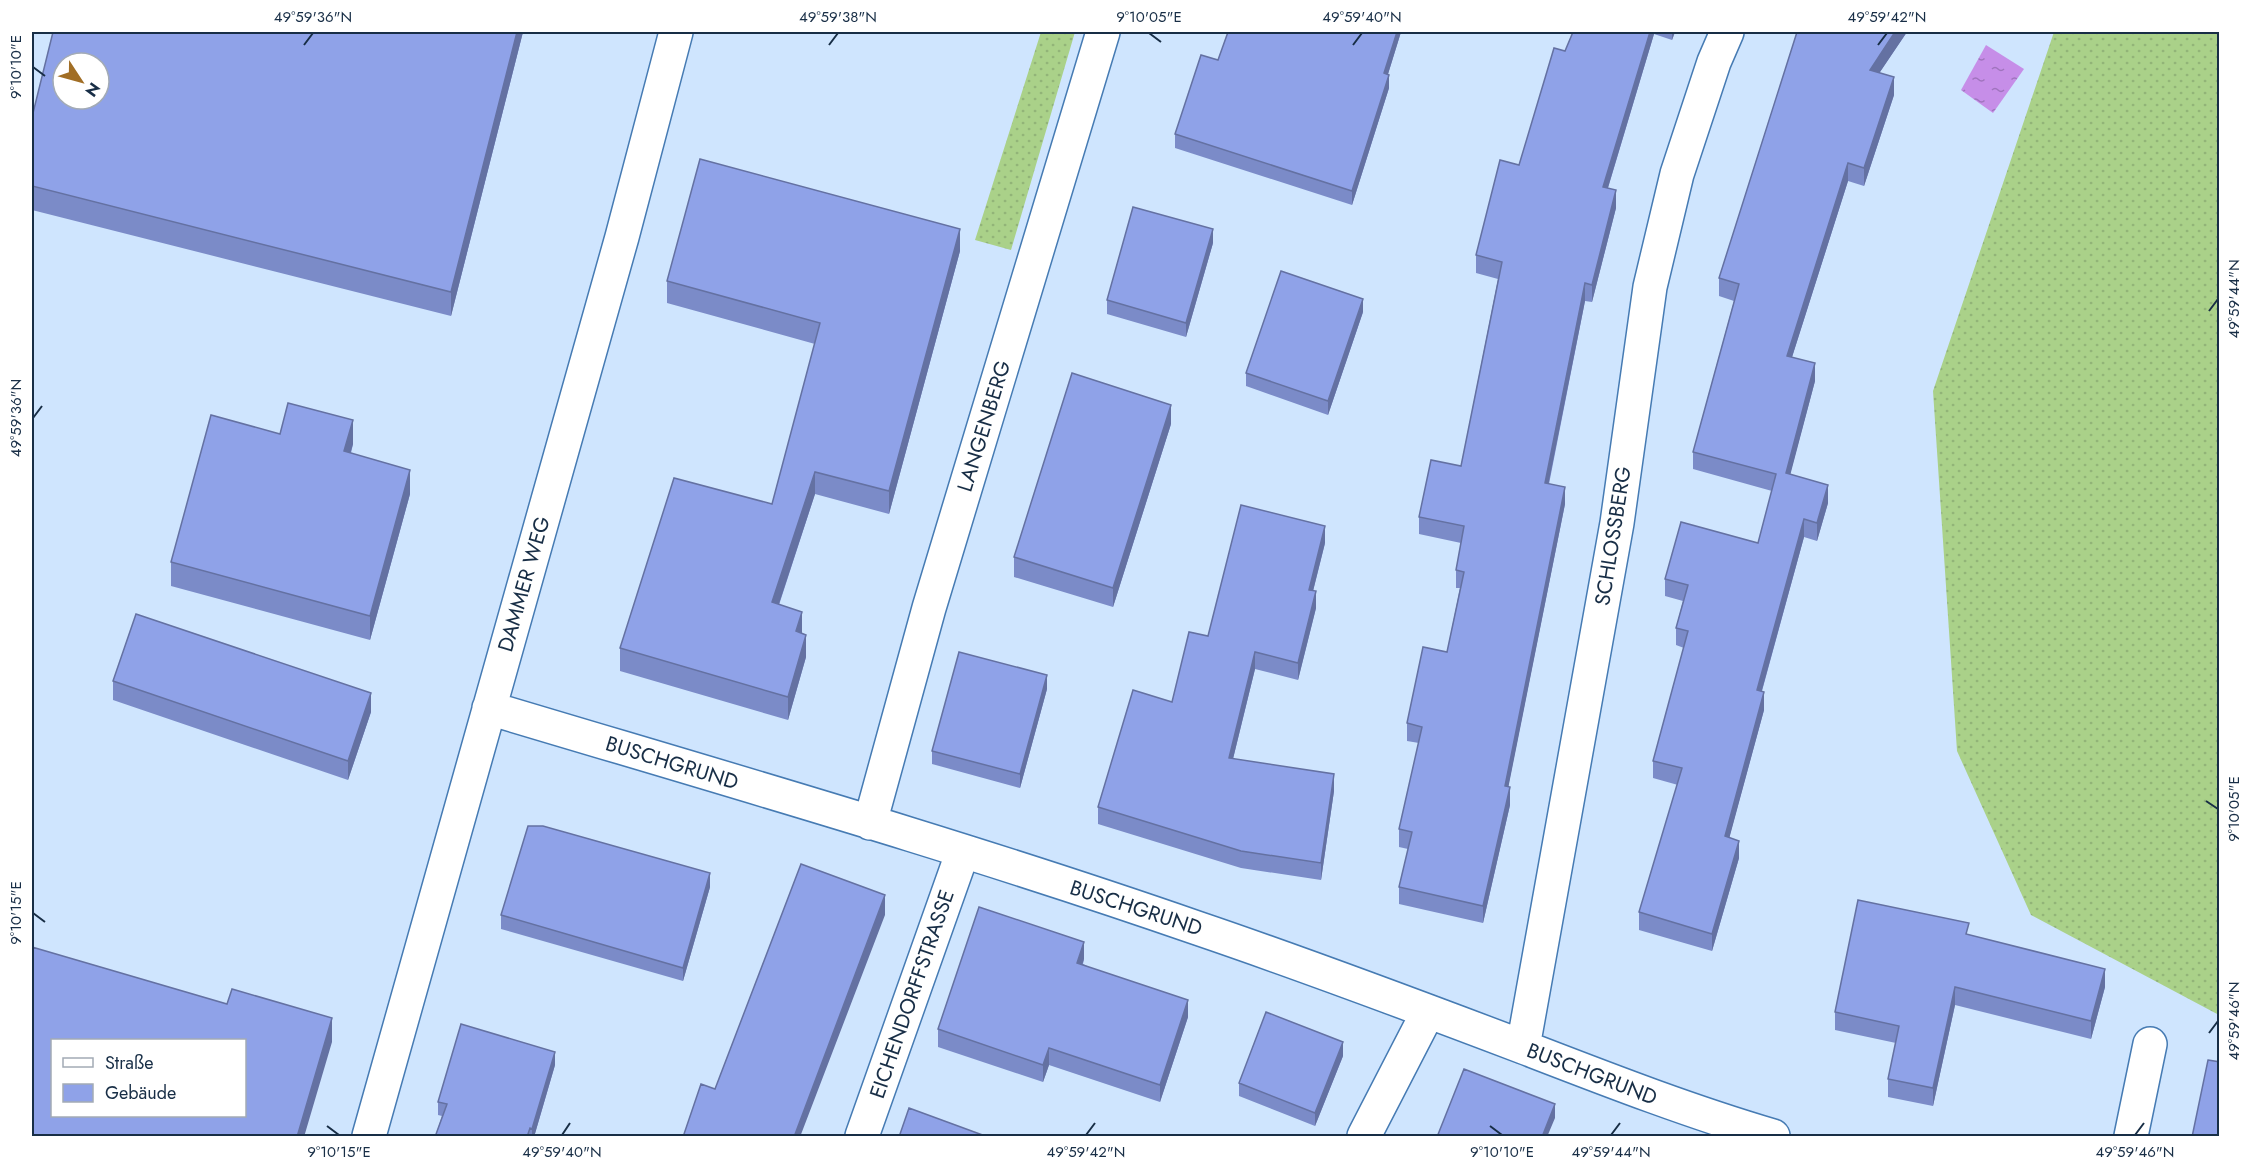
<svg xmlns="http://www.w3.org/2000/svg" width="2251" height="1168" font-family="Jost,sans-serif">
	<style>
		.grass { fill: url(#grass-dots) }
		.water { fill: url(#water-ripples) }
		.lines { fill: none; stroke-linecap: round; stroke-linejoin: round }
		.minor-casing { stroke: #467bb3; stroke-width: 36 }
		.minor { stroke: #fff; stroke-width: 33 }
		.wall { fill: #7b8bc8 }
		.shaded-wall { fill: #6471a2 }
		.building { fill: #8fa2e8; stroke: #6471a2; stroke-width: 1.5; fill-rule: evenodd }
		.ticks { fill: none; stroke: #182e46; stroke-width: 2 }
		.labels { text-anchor: middle; dominant-baseline: central; stroke-width: 4.5; stroke-linejoin: round; paint-order: stroke }
		.street-label { font-size: 21px; fill: #182e46; stroke: #fff }
		.neatline { fill: none; stroke: #182e46; stroke-width: 2 }
		.ticks-label { font-size: 15px; text-anchor: middle; fill: #182e46 }
	</style>
	<defs>
		<pattern id="grass-dots" width="8" height="8" patternUnits="userSpaceOnUse" patternTransform="scale(1.5)"><rect width="8" height="8" fill="#aad189"/><path d="M2 2h.1M6 6h.1" fill="none" stroke="#92b478" stroke-width="1.8" stroke-linecap="round"/></pattern>
		<pattern id="water-ripples" width="26" height="14" patternUnits="userSpaceOnUse" patternTransform="scale(1.5)"><rect width="26" height="14" fill="#c68ee8"/><path d="M2 4q2-2 4 0t4 0M15 11q2-2 4 0t4 0" fill="none" stroke="#a074be"/></pattern>
	</defs>
	<rect width="100%" height="100%" fill="#cfe5fe"/>
	<path class="grass" d="M1041 32H1075L1011 250 975 240Z
		M2054 32H2219V1015L2031 915 1957 751 1933 391Z"/>
	<path class="water" d="M1986 45 2024 69 1993 113 1961 90Z"/>
	<g class="lines">
		<defs>
			<path id="minor" d="M489 708C726 779 964 847 1197 928 1306 965 1415 1006 1523 1047 1606 1079 1688 1111 1773 1136
				M870 823 929 608 1103 32
				M1523 1047 1617 523 1650 287 1677 174 1714 62 1727 32
				M369 1136 622 237 676 32
				M862 1136 963 851
				M1364 1136 1428 1012
				M2131 1136 2150 1044"/>
		</defs>
		<use href="#minor" class="minor-casing"/>
		<use href="#minor" class="minor"/>
	</g>
	<path class="wall" d="M53 32H523L451 316 32 210V117Z
		M1228 32H1401L1388 74 1389 88 1352 205 1175 148V134L1218 60Z
		M1573 32H1675L1672 40 1654 34 1608 188 1616 208 1592 302 1585 301 1549 484 1565 504 1508 787 1510 805 1483 923 1399 904V887L1408 849 1399 847V829L1419 743 1407 741V723L1447 652 1460 588H1456V570L1461 543 1419 534V517L1461 466 1498 279 1476 273V255L1519 165Z
		M1797 32H1907L1879 73 1894 95 1864 186 1848 181 1792 357 1815 381 1790 474 1828 503 1817 541 1804 537 1762 691 1764 710 1729 838 1739 858 1712 951 1639 930V912L1678 785 1653 778V761L1684 648 1676 645V628L1683 601 1665 596V579L1758 543 1772 491 1693 469V452L1734 301 1719 296V278Z
		M1213 243 1186 337 1107 314V300Z
		M960 251 889 514 815 494 779 605 802 633 806 657 788 720 620 671V648L772 504 815 344 667 303V281Z
		M1363 312 1328 415 1246 386V373Z
		M1171 424 1113 607 1014 577V557Z
		M280 434 353 444 351 453 410 494 370 640 171 586V562Z
		M1325 543 1313 591 1316 608 1298 680 1255 669 1233 759 1334 791 1321 880 1241 868 1098 824V807L1172 702 1208 636Z
		M113 681 371 712 348 780 113 700Z
		M1047 689 1020 788 932 764V751Z
		M710 887 683 981 501 929V915Z
		M1969 935 2105 987 2091 1039 1955 1005 1933 1106 1888 1097V1079L1896 1043 1835 1030V1012Z
		M1084 959 1083 964 1188 1017 1160 1102 1049 1065 1043 1082 938 1047V1029Z
		M1343 1056 1315 1126 1239 1096V1083Z
		M555 1065 534 1137H435L442 1116 438 1115V1102Z"/>
	<path class="shaded-wall" d="M517 32H523L451 316V292Z
		M1397 32H1401L1384 87V73Z
		M1650 32H1654V34L1603 204V187Z
		M1672 32H1675L1672 40Z
		M1895 32H1907L1870 87V70Z
		M1389 75V88L1352 205V191Z
		M1894 77V95L1864 186V168Z
		M1848 163V181L1787 373V356Z
		M1616 190V208L1592 302V285Z
		M960 229V251L889 514V491Z
		M1213 229V243L1186 337V323Z
		M1585 283V301L1545 501V483Z
		M1363 299V312L1328 415V401Z
		M1815 363V381L1786 491V473Z
		M1171 405V424L1113 607V588Z
		M353 420V444L344 475V451Z
		M410 470V494L370 640V616Z
		M815 472V494L772 625V602Z
		M1828 485V503L1817 541V523Z
		M1565 487V504L1505 804V786Z
		M1804 519V537L1757 708V690Z
		M1325 526V543L1309 607V590Z
		M1316 591V608L1298 680V663Z
		M802 612V634L796 631Z
		M806 635V657L788 720V697Z
		M1255 652V669L1229 775V758Z
		M1047 675V689L1020 788V774Z
		M1764 692V710L1725 854V836Z
		M371 693V712L348 780V761Z
		M1334 774V791L1321 880V863Z
		M1510 787V805L1483 923V906Z
		M1739 841V858L1712 951V934Z
		M710 873V887L683 981V968Z
		M885 895V915L800 1137H794Z
		M1084 942V959L1077 980V963Z
		M2105 969V987L2091 1039V1021Z
		M1955 987V1005L1933 1106V1088Z
		M1188 1000V1017L1160 1102V1085Z
		M332 1018V1042L304 1137H297Z
		M1343 1042V1056L1315 1126V1113Z
		M1049 1048V1065L1043 1082V1065Z
		M555 1052V1065L534 1137H532V1129Z
		M1555 1104V1118L1547 1137H1542Z"/>
	<path class="building" d="M53 32H517L451 292 32 186V117ZM63 63H99V99H63Z
		M1228 32H1397L1384 73 1389 75 1352 191 1175 134 1201 55 1218 60Z
		M1573 32H1650L1603 187 1616 190 1592 285 1585 283 1545 483 1565 487 1505 786 1510 787 1483 906 1399 887 1412 832 1399 829 1422 727 1407 723 1423 647 1447 652 1464 572 1456 570 1464 526 1419 517 1431 460 1461 466 1502 262 1476 255 1500 160 1519 165 1554 48 1565 51Z
		M1797 32H1895L1870 70 1894 77 1864 168 1848 163 1787 356 1815 363 1786 473 1828 485 1817 523 1804 519 1757 690 1764 692 1725 836 1739 841 1712 934 1639 912 1682 768 1653 761 1688 631 1676 628 1688 585 1665 579 1681 522 1758 543 1776 474 1693 452 1739 284 1719 278Z
		M700 159 960 229 889 491 815 472 772 602 802 612 796 631 806 635 788 697 620 648 674 478 772 504 820 323 667 281Z
		M1133 207 1213 229 1186 323 1107 300Z
		M1281 271 1363 299 1328 401 1246 373Z
		M1072 373 1171 405 1113 588 1014 557Z
		M288 403 353 420 344 451 410 470 370 616 171 562 211 415 280 434Z
		M1241 505 1325 526 1309 590 1316 591 1298 663 1255 652 1229 758 1334 774 1321 863 1241 851 1098 807 1133 690 1172 702 1189 632 1208 636Z
		M136 614 371 693 348 761 113 681Z
		M959 652 1047 675 1020 774 932 751Z
		M528 826H543L710 873 683 968 501 915Z
		M801 864 885 895 794 1137H683L701 1084 715 1089Z
		M1858 900 1969 923 1966 934 2105 969 2091 1021 1955 987 1933 1088 1888 1079 1899 1026 1835 1012Z
		M979 907 1084 942 1077 963 1188 1000 1160 1085 1049 1048 1043 1065 938 1029Z
		M32 947 227 1004 232 989 332 1018 297 1137H32ZM52 1041H244V1116H52Z
		M1266 1012 1343 1042 1315 1113 1239 1083Z
		M461 1024 555 1052 532 1129 530 1128 527 1137H435L447 1104 438 1102Z
		M2208 1060 2220 1062V1137H2192Z
		M1464 1069 1555 1104 1542 1137H1437Z
		M909 1108 988 1137H899Z"/>
	<path class="ticks" d="M1149 33 1161 42M304 45 313 33M829 45 838 33M1353 45 1362 33M1878 45 1887 33M33 67 45 76M2209 311 2218 299M33 418 42 406M2206 801 2218 809M33 913 45 922M2209 1033 2218 1021M327 1126 339 1135M1490 1126 1502 1135M562 1135 570 1123M1086 1135 1095 1123M1611 1135 1620 1123M2135 1135 2144 1123"/>
	<g class="labels">
		<g class="street-label">
			<text transform="translate(984 426) rotate(-73)">LANGENBERG</text>
			<text transform="translate(1613 536) rotate(-81)">SCHLOSSBERG</text>
			<text transform="translate(524 584) rotate(-74)">DAMMER WEG</text>
			<text transform="translate(672 763) rotate(17)">BUSCHGRUND</text>
			<text transform="translate(1136 908) rotate(18)">BUSCHGRUND</text>
			<text transform="translate(912 994) rotate(-71)">EICHENDORFFSTRASSE</text>
			<text transform="translate(1592 1074) rotate(21)">BUSCHGRUND</text>
		</g>
	</g>
	<rect width="2251" height="1168" fill="none" stroke="#ffffff" stroke-width="66"/>
	<rect x="51" y="1039" width="195" height="78" fill="#ffffff" stroke="#a3abb5" stroke-width="1.5"/>
	<rect x="63" y="1058" width="30" height="9" fill="#ffffff" stroke="#a3abb5" stroke-width="1.5"/>
	<text x="105" y="1069" font-size="18" fill="#182e46">Straße</text>
	<rect x="63" y="1084" width="30" height="18" fill="#8fa2e8" stroke="#a3abb5" stroke-width="1.5"/>
	<text x="105" y="1099" font-size="18" fill="#182e46">Gebäude</text>
	<g transform="translate(81 81) rotate(126)"><circle r="28" fill="#ffffff" stroke="#a3abb5" stroke-width="1.5"/>
	<path d="M0-4.5L10 22L0 15L-10 22Z" fill="#a16e25"/>
	<text y="-9" font-size="16" font-weight="bold" text-anchor="middle" fill="#182e46">N</text>
	</g>
	<rect x="33" y="33" width="2185" height="1102" class="neatline"/>
	<g class="ticks-label">
		<text x="313" y="22">49°59'36"N</text>
		<text x="838" y="22">49°59'38"N</text>
		<text x="1149" y="22">9°10'05"E</text>
		<text x="1362" y="22">49°59'40"N</text>
		<text x="1887" y="22">49°59'42"N</text>
		<text transform="translate(16 67) rotate(-90)" y="5">9°10'10"E</text>
		<text transform="translate(2234 299) rotate(-90)" y="5">49°59'44"N</text>
		<text transform="translate(16 418) rotate(-90)" y="5">49°59'36"N</text>
		<text transform="translate(2234 809) rotate(-90)" y="5">9°10'05"E</text>
		<text transform="translate(16 913) rotate(-90)" y="5">9°10'15"E</text>
		<text transform="translate(2234 1021) rotate(-90)" y="5">49°59'46"N</text>
		<text x="339" y="1157">9°10'15"E</text>
		<text x="562" y="1157">49°59'40"N</text>
		<text x="1086" y="1157">49°59'42"N</text>
		<text x="1502" y="1157">9°10'10"E</text>
		<text x="1611" y="1157">49°59'44"N</text>
		<text x="2135" y="1157">49°59'46"N</text>
	</g>
</svg>
